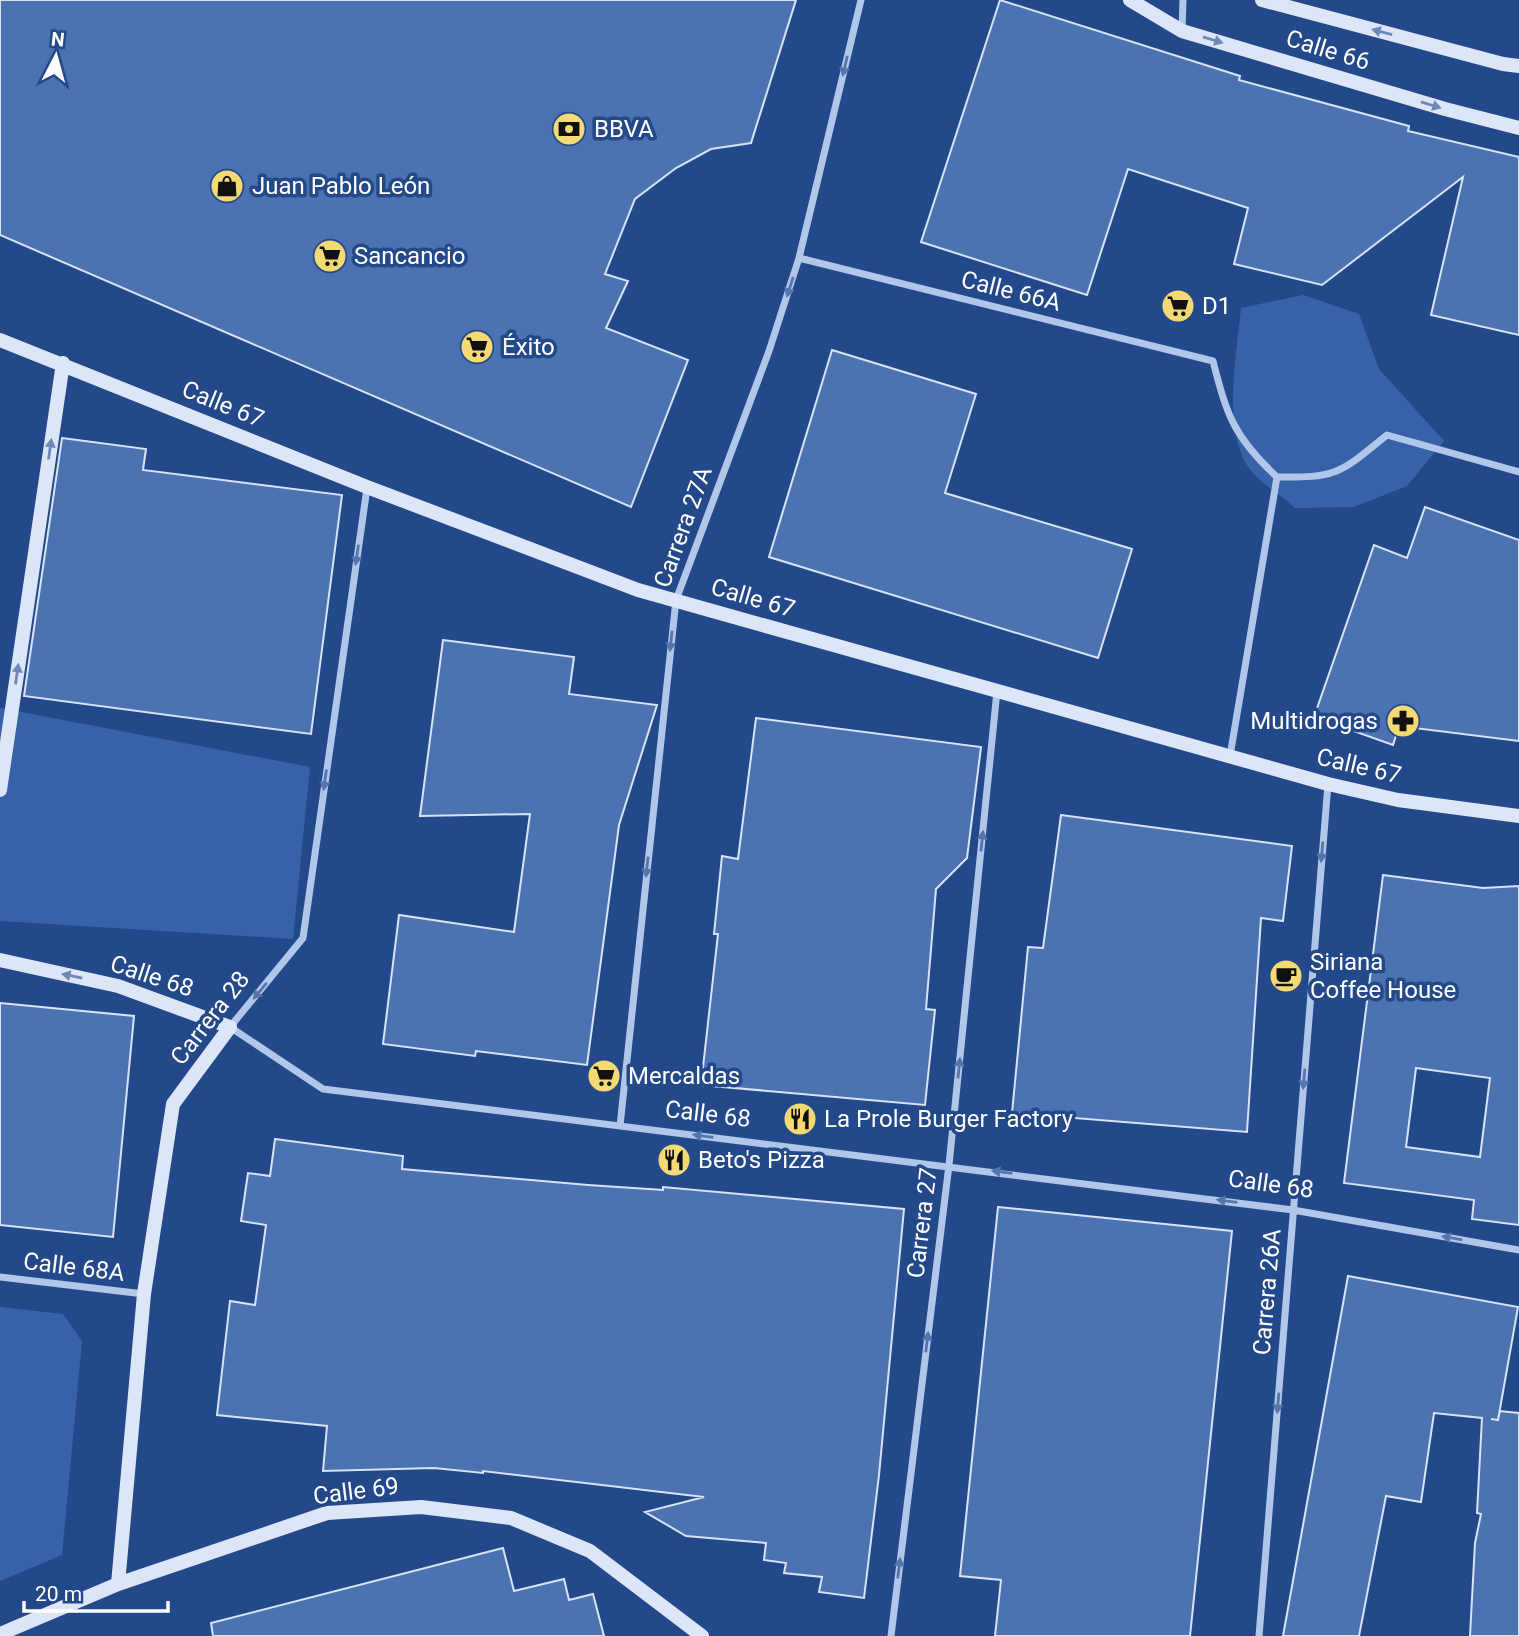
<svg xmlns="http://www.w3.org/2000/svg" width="1519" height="1636" font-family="Roboto,sans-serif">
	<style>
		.green { fill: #3862a8 }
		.building { fill: #4c72b2; stroke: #d6e3f8; stroke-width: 2; fill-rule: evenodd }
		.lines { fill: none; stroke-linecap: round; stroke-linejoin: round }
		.street { stroke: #b1c7ea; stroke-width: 7 }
		.secondary { stroke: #dce6f8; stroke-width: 14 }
		.oneway { fill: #6e88b7 }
		.oneway2 { fill: #5575ac }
		.labels { text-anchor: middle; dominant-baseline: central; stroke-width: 7; stroke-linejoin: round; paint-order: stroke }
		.street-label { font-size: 24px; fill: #fff; stroke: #24498b }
		.poi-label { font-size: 24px; fill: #fff; stroke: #24498b; text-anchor: start }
	</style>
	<rect width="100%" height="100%" fill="#24498b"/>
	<path class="green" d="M1303 295 1359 314 1379 369 1444 441 1407 486 1354 507 1295 508C1282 496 1265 486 1253 473 1220 436 1237 354 1241 308Z
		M0 708 310 767 293 939 0 921Z
		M0 1307 63 1314 82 1341 62 1555 0 1581Z"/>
	<path class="building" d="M0 0H796L751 143 711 149 676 168 635 199 605 274 628 281 606 328 688 360 631 507 0 235Z
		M1000 0 1240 76 1239 80 1409 126 1408 131 1519 157V335L1431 315 1463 177 1322 285 1234 264 1248 208 1128 169 1087 295 921 242Z
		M832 350 976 394 945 493 1132 549 1098 658 769 557Z
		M62 438 146 449 143 470 342 495 311 734 24 696Z
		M1425 507 1519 540V741L1399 726 1393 745 1314 717 1374 545 1407 558Z
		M443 640 574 657 569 694 657 705 619 825 587 1065 476 1051 475 1056 383 1044 399 915 514 932 530 814 420 816Z
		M756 718 981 747 967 858 936 889 926 1009 935 1010 925 1105 701 1085 718 934H714L722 856 738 859Z
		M1061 815 1292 846 1283 921 1261 918 1247 1132 1012 1113 1028 947 1043 948Z
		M1383 875 1483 888 1519 886V1225L1472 1219 1474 1200 1344 1183ZM1416 1068 1490 1078 1480 1157 1406 1147Z
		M0 1003 134 1016 113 1237 0 1225Z
		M275 1139 403 1156 402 1169 588 1185 663 1190V1187L904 1209 879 1475 864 1598 819 1592 822 1577 784 1573 786 1563 764 1560 766 1543 686 1536 645 1512 704 1497 483 1471V1473L434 1468 323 1471 327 1426 217 1415 230 1301 255 1305 266 1225 241 1221 248 1173 270 1176Z
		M998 1207 1232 1231 1190 1636H995L1001 1580 960 1576Z
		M1348 1276 1518 1307 1498 1420 1491 1419 1498 1420 1500 1411 1519 1413V1636H1470L1475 1543 1481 1514 1477 1513 1482 1418 1434 1413 1421 1502 1386 1496 1359 1636H1283Z
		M503 1548 514 1591 564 1579 569 1600 593 1594 604 1636H213L211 1623Z"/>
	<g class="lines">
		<path class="street" d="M1182 31 1183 0
			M799 258 1213 361C1227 416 1234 437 1277 477 1338 478 1340 473 1387 435L1519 472
			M367 488 303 938 230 1027 323 1089 1293 1210 1519 1250
			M1230 756 1277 477
			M620 1126 676 600 769 351 799 258 861 0
			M0 1277 144 1294
			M891 1636 949 1165 997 691
			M1259 1636 1328 784"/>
		<path class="secondary" d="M1130 0 1182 31 1445 109 1519 128
			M1262 0 1503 64 1519 66
			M0 340 367 487 638 590 1328 784 1398 800 1519 816
			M0 790 63 363
			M0 960 118 986 230 1027 173 1104 144 1294 118 1584
			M0 1634 118 1584 327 1513 421 1507 511 1518 590 1551 702 1636"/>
	</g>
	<defs><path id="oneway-solid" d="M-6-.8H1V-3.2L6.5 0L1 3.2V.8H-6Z" transform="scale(1.75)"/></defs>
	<g class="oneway">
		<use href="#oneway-solid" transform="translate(1382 32) rotate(-165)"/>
		<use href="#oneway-solid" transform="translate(1213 40) rotate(17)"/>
		<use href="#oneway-solid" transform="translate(1431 105) rotate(17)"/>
		<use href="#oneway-solid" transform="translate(50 449) rotate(-82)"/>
		<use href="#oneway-solid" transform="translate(17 674) rotate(-82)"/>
		<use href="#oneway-solid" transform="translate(72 976) rotate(-168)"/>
	</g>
	<g class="oneway2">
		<use href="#oneway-solid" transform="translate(845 66) rotate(103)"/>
		<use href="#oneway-solid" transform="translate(790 287) rotate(108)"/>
		<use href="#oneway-solid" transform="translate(357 555) rotate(98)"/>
		<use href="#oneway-solid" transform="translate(671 641) rotate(96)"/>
		<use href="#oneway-solid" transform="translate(325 780) rotate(98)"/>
		<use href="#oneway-solid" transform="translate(982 841) rotate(-84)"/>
		<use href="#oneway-solid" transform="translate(1322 852) rotate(95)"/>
		<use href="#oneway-solid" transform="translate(647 867) rotate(96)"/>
		<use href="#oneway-solid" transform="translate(260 991) rotate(130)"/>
		<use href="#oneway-solid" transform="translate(959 1068) rotate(-84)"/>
		<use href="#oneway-solid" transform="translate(1304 1079) rotate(95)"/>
		<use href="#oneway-solid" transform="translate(703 1136) rotate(-173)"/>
		<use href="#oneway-solid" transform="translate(1002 1172) rotate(-173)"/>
		<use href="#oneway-solid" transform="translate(1227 1201) rotate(-173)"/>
		<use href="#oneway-solid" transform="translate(1452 1238) rotate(-170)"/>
		<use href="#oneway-solid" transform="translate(927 1342) rotate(-83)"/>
		<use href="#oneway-solid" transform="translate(1278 1403) rotate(95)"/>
		<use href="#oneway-solid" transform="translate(899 1568) rotate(-83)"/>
	</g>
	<defs>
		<symbol id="bank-disc" viewBox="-11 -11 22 22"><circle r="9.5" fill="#f5da74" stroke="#24498b"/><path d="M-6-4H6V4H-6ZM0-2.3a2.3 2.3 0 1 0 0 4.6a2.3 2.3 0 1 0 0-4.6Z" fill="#111"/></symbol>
		<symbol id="shop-disc" viewBox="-11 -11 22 22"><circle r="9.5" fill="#f5da74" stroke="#24498b"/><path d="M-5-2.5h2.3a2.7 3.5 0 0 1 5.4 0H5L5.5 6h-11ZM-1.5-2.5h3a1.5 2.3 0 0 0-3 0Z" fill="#111"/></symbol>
		<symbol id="supermarket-disc" viewBox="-11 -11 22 22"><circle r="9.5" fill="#f5da74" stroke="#24498b"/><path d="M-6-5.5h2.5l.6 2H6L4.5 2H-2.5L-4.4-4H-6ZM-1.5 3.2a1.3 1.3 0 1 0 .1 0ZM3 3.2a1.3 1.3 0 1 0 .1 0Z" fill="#111"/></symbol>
		<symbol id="pharmacy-disc" viewBox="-11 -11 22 22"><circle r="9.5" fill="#f5da74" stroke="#24498b"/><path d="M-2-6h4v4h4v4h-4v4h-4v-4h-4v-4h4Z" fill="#111"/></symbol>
		<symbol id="cafe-disc" viewBox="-11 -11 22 22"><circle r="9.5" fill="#f5da74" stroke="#24498b"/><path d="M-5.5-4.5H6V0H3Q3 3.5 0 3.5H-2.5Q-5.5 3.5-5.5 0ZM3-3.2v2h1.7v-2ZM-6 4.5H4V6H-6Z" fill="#111"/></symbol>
		<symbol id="restaurant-disc" viewBox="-11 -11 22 22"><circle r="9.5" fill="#f5da74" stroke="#24498b"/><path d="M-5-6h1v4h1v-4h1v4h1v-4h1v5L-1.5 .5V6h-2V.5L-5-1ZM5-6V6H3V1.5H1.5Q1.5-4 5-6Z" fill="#111"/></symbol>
	</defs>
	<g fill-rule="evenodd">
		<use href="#bank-disc" x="550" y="110" width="38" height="38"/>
		<use href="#shop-disc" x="208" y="167" width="38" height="38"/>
		<use href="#supermarket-disc" x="311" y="237" width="38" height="38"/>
		<use href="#supermarket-disc" x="1159" y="287" width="38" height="38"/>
		<use href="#supermarket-disc" x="458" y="328" width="38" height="38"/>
		<use href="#pharmacy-disc" x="1384" y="702" width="38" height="38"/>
		<use href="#cafe-disc" x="1267" y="957" width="38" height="38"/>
		<use href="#supermarket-disc" x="585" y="1057" width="38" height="38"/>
		<use href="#restaurant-disc" x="781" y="1100" width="38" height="38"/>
		<use href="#restaurant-disc" x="655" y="1141" width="38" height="38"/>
	</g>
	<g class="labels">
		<g class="street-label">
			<text transform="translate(1328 50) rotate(17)">Calle 66</text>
			<text transform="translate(1011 291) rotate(14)">Calle 66A</text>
			<text transform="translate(223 404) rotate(22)">Calle 67</text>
			<text transform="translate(683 527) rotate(-70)">Carrera 27A</text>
			<text transform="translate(753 598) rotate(16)">Calle 67</text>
			<text transform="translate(1359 766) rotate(13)">Calle 67</text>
			<text transform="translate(152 976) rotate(18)">Calle 68</text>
			<text transform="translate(210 1018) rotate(-52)">Carrera 28</text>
			<text transform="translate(708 1114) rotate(7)">Calle 68</text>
			<text transform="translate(1271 1184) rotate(8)">Calle 68</text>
			<text transform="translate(922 1223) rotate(-83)">Carrera 27</text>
			<text transform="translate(74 1267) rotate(7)">Calle 68A</text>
			<text transform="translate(1267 1292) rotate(-85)">Carrera 26A</text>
			<text transform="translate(356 1491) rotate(-7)">Calle 69</text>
		</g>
		<g class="poi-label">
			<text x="594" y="129">BBVA</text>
			<text x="252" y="186">Juan Pablo León</text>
			<text x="354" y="256">Sancancio</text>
			<text x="1202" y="306">D1</text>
			<text x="502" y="347">Éxito</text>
			<text x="1378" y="721" text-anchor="end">Multidrogas</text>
			<text x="1310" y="962">Siriana<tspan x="1310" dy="28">Coffee House</tspan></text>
			<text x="628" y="1076">Mercaldas</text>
			<text x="824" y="1119">La Prole Burger Factory</text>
			<text x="698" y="1160">Beto's Pizza</text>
		</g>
	</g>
	<g transform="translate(56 56) rotate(6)" stroke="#24498b" stroke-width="5" paint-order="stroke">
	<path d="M0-5L12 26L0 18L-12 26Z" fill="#ffffff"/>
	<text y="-10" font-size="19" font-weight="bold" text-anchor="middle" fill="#ffffff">N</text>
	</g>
	<path d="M24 1601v10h144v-10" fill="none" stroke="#ffffff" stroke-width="3.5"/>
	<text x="35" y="1601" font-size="21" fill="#ffffff" stroke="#24498b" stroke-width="5" paint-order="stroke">20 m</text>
</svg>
